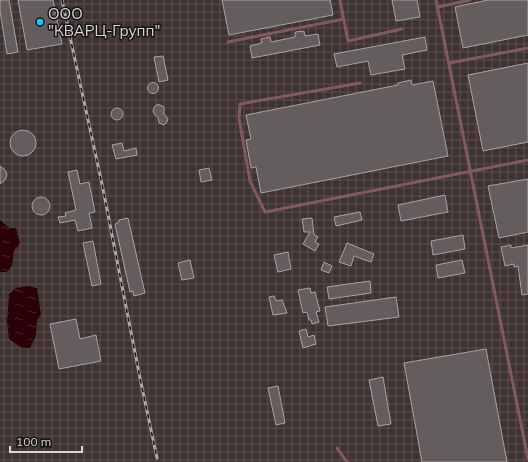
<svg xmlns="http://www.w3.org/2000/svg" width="528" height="462" font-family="Mulish,sans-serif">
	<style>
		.industrial { fill: url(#industrial-grid) }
		.water { fill: url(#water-ripples) }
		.building { fill: #645d5d; stroke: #aba3a3 }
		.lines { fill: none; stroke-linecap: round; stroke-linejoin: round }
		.lane { stroke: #84595c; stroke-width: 3 }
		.rail-casing { stroke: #aea9a9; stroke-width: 3 }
		.rail { stroke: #161313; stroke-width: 1.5; stroke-dasharray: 4.5; stroke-linecap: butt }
		.poi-dot { fill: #17cafb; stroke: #161313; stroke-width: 1.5 }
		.labels { text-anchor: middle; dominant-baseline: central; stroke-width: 3; stroke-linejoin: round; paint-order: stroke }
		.poi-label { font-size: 15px; fill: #dcd8d8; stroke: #161313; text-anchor: start }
	</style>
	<defs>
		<pattern id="industrial-grid" width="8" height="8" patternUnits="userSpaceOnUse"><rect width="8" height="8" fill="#3f3232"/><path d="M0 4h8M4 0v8" fill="none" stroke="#5a4f4f"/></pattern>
		<pattern id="water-ripples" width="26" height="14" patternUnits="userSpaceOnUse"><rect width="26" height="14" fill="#2c0008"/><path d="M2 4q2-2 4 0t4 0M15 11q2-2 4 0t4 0" fill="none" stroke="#4a242b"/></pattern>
	</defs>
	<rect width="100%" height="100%" fill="#302a2a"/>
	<path class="industrial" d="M0 0H528V462H0V303L1 287H0Z"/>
	<path class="water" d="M0 220 9 228H16L20 243 14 251 12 266 7 272H0Z
		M28 286 37 288 41 315 37 320 36 336 30 348H22L9 339 7 322 9 294 16 288Z"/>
	<path class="building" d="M0 0H9L18 52 7 54 0 11Z
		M18 0H53L62 44 27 50Z
		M222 0H330L333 15 229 35Z
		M392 0H417L420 17 396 21Z
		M488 0H528V35L463 48 455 7Z
		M304 31 305 36 318 34 320 45 252 58 250 46 262 43 261 39 270 37 271 42 295 37V32Z
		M425 37 427 50 402 55 405 69 371 75 368 61 337 67 334 54Z
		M163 56 168 80 159 82 154 57Z
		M528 63V142L483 151 468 75Z
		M411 80 412 85 433 81 448 156 261 193 256 167 251 168 246 140 251 139 246 115 398 85V83Z
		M147.5 88a5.5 5.5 0 1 1 11 0a5.5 5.5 0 1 1-11 0Z
		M158 104 164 107V114L168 119 167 122 164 125 159 123 158 117 155 115 153 111 155 106Z
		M111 114a6 6 0 1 1 12 0a6 6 0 1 1-12 0Z
		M10 143a13 13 0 1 1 26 0a13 13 0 1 1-26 0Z
		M122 143 124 151 136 148 137 155 116 159 112 145Z
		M0 166 5 170 7 175 5 180 0 184Z
		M209 168 212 180 201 182 199 170Z
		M77 170 80 184 89 182 95 212 89 213 92 228 78 231 75 220 60 223 58 217 66 216 65 213 76 210 68 172Z
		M528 179V232L499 238 488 186Z
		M445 195 448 212 401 221 398 205Z
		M32 206a9 9 0 1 1 18 0a9 9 0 1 1-18 0Z
		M360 212 362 220 336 226 334 217Z
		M128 218 145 293 134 296 133 291 130 292 115 224 119 222V220Z
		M312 218 314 235 318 237 315 242 319 244 315 251 303 244 310 232H304L302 219Z
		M463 235 465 249 433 255 431 241Z
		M93 241 101 284 92 286 83 243Z
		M347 243 374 254 371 262 354 256 351 266 339 262Z
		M511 245V248L528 245V294L522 295 518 266 514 267V264L505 266 501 247Z
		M288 252 291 269 278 272 274 255Z
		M190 260 194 278 182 280 178 263Z
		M462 260 465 273 438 278 436 265Z
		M324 262 332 266 329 273 321 270Z
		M370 281 371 293 329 299 327 287Z
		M310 288 311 293 315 292 320 311 316 312 319 322 312 324 311 320H309L307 312 303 313 298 290Z
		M274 296 276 301 282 300 287 313 273 315 269 297Z
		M396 297 399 317 328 326 325 307Z
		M76 319 80 339 96 335 101 361 59 369 50 324Z
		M306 329 308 337 314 335 316 344 303 348 299 331Z
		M486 349 507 462H422L404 363Z
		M383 377 391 424 378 426 369 380Z
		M278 386 285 423 276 425 268 388Z"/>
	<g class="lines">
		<path class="lane" d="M340 0 348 41 402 29
			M436 0 528 459
			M438 7 470 0
			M228 42 344 19
			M449 63 528 48
			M360 83 240 104 239 118 250 181 265 212 528 160
			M337 448 347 462"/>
		<defs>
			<path id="rail" d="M62 0 102 184 140 378 157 458"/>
		</defs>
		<use href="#rail" class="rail-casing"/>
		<use href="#rail" class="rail"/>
	</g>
	<circle class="poi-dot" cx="40" cy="22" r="4"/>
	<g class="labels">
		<g class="poi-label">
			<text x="48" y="13">ООО<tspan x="48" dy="17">"КВАРЦ-Групп"</tspan></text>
		</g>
	</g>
	<path d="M10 446v6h72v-6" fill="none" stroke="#dcd8d8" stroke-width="2"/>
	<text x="16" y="446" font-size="12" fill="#dcd8d8" stroke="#161313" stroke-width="3" paint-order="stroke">100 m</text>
</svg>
